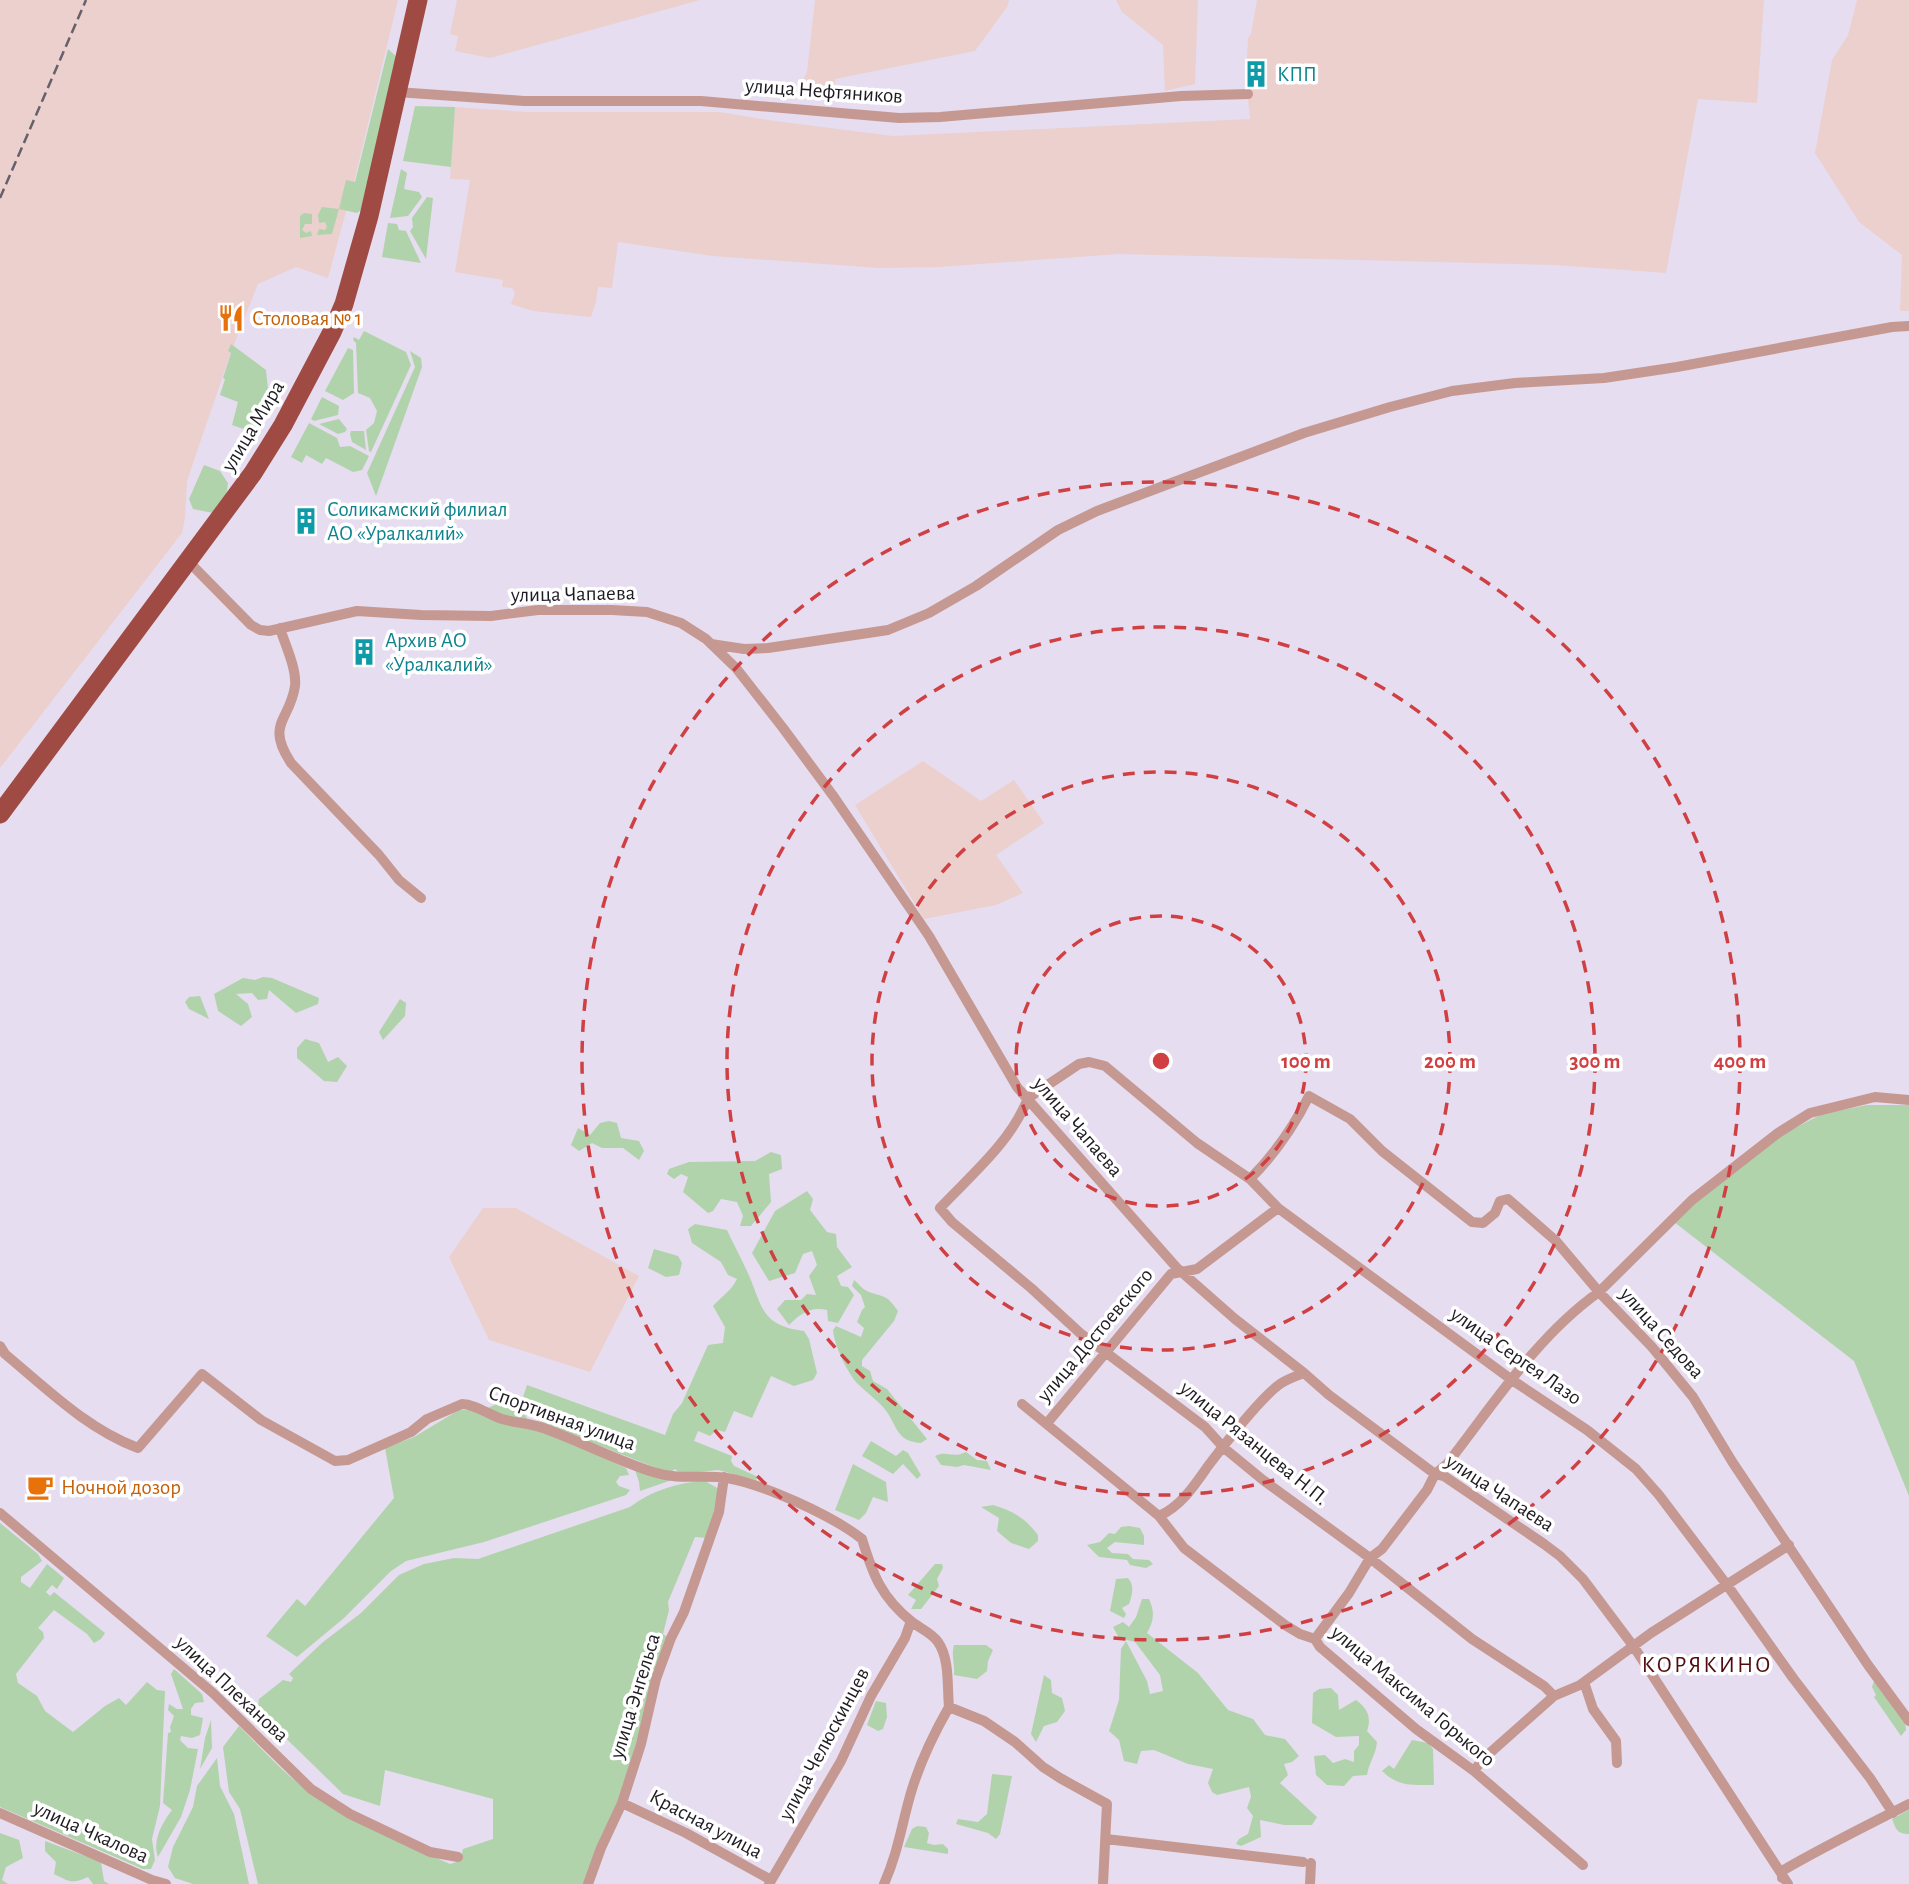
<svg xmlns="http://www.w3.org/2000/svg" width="1909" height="1884" font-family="'Alegreya Sans',sans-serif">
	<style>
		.industrial { fill: #ebd0ce }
		.green { fill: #b1d3ab }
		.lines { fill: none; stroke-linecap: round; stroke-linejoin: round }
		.minor { stroke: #c69892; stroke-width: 10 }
		.trunk { stroke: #a04a44; stroke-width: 19 }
		.rail { stroke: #65606a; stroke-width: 2.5; stroke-dasharray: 10 5; stroke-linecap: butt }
		.ring { fill: none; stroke: #d04043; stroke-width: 3.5; stroke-dasharray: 12 9 }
		.labels { text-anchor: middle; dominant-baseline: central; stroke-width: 7; stroke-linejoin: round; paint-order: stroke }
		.culture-label { font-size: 21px; fill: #0d838f; stroke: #fff; text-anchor: start }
		.street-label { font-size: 21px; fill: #1e1b21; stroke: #fff }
		.food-label { font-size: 21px; fill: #c56008; stroke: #fff; text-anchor: start }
		.neighbourhood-label { font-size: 23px; letter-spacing: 2px; fill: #510b0f; stroke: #fff }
		.centre { fill: #d04043; stroke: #fff; stroke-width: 3.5 }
		.ring-label { font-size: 21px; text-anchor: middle; font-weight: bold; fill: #d04043; stroke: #fff; stroke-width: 7; stroke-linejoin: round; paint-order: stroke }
	</style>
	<rect width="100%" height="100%" fill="#e6ddf0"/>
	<path class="industrial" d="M0 0H398L354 182 328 278 296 267 258 284 231 352 187 481 185 518 182 533 0 768Z
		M457 0H700L490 58 455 51 458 36 450 34Z
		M815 0H1009L1007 7 975 51 835 79 834 99 794 97 807 72Z
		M1116 0H1198L1195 84 1165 91 1163 45 1122 12Z
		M1257 0H1764L1757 103 1698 99 1666 273 1555 265 1119 254 940 267 879 268 713 256 618 242 612 288 598 287 596 302 591 317 533 311 511 304 515 293 512 288 502 287 503 280 455 272 470 180 450 179 455 107 527 112H719L775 121 893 136 1250 119 1246 78 1248 38 1251 34Z
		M1857 0H1909V311H1900L1902 255 1859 222 1815 153 1832 60 1848 35Z
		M923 761 981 801 1014 780 1044 823 996 855 1023 893 996 905 924 919 855 805Z
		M483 1208H516L639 1276 590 1372 489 1340 449 1257Z"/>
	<path class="green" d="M388 49 397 57 361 210 357 213 339 209 332 234 317 235 319 229 325 230 327 227 325 222 319 223 318 215 322 207 339 209 346 180 355 182Z
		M415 106 455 107 451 167 403 161Z
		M401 169 407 173 404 189 419 192 422 197 408 216 390 218Z
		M427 197 433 198 426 259 410 231 413 227 412 218Z
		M304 213 312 214V224H305L302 230 306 233 311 231 312 236 300 238V216Z
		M388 223 397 224 399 230 406 231 421 263 382 257Z
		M364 331 406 352 411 365 371 452 369 451 366 430 374 423 377 411 370 398 358 393 356 343 353 340 354 337 359 340Z
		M231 344 266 370C267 384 271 399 266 412L261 409 256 416 262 420 261 426 252 432 232 425 238 402 220 395 225 379 223 378 231 353 228 351Z
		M348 348 353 350 354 393 343 400 325 391Z
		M410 351 421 358 422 367 376 496 367 473 415 367Z
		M322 397 339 406 338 415 314 421 311 419Z
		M339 419 347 429 345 432 338 434 319 424Z
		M309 423 337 438 340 447 350 446 369 456 362 470 353 472 326 458 322 464 306 455 302 463 291 457Z
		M351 431H364L366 450 352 442 350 434Z
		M204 465 220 471 228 483 226 497 213 513 193 509 189 499Z
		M263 977 272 978 319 998 318 1004 296 1013 269 990 267 999 258 1000 252 993 236 994 248 1004 252 1017 241 1026 218 1011 214 994 243 978 255 980Z
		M200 996 209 1019 189 1009 185 1002 189 997Z
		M400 999 406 1003 405 1016 383 1040 379 1032Z
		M305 1039 319 1043 328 1062 338 1057 347 1066 337 1082 324 1081 297 1058V1048Z
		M1867 1105H1909V1496L1854 1361 1674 1222 1756 1148 1822 1114Z
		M609 1121 617 1123 621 1138 639 1141 644 1151 639 1160 623 1148H602L592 1143 579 1151 571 1145 578 1128 590 1135 600 1123Z
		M771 1152 781 1155 782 1169 769 1174 771 1202 751 1226H740L743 1216 737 1202 721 1199 713 1211 708 1213 683 1192 688 1177 681 1174 674 1179 667 1174 669 1169 689 1162 755 1161Z
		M807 1191 813 1199 810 1210 827 1232 836 1234 837 1247 852 1267 837 1276 841 1286 848 1287 854 1295 838 1323 828 1321 827 1310C810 1306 800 1314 789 1325L777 1309 785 1300H801L807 1294 816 1295 809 1276 817 1265 812 1251 803 1254 795 1273 769 1281 752 1253 775 1211Z
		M695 1224 727 1230C733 1243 740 1256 746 1269 763 1304 758 1325 804 1331L809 1339 817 1373 813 1380 794 1386 771 1376 752 1418 734 1411 725 1432 717 1430 710 1436 698 1431 694 1441 732 1456 731 1461 734 1466 758 1477 756 1480 718 1470 681 1474 675 1469 669 1473 542 1423 529 1409 523 1397 527 1385 665 1435 673 1414 682 1403 708 1345 723 1343 725 1327 713 1306C722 1296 731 1291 737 1279L728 1275 721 1262 692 1243 688 1229Z
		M654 1249 678 1256 682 1263 679 1275 666 1277 648 1268Z
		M854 1280C859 1284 863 1290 869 1292 886 1298 886 1294 898 1311L894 1321 862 1360V1366L870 1371 873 1381 887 1389 927 1439 921 1443C894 1441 898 1424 883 1407 876 1399 866 1392 859 1385 848 1375 834 1345 833 1330L836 1326 861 1337 864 1328 857 1322 862 1310 865 1307 861 1295 852 1286Z
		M514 1396 528 1420H520L486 1409Z
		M459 1410H471L542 1430 626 1468 629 1475 620 1476 616 1482 619 1486 630 1490 626 1495 484 1542 406 1561 391 1571 344 1618 297 1657 266 1636 297 1599 305 1606 394 1498 385 1448 414 1437Z
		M871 1441 896 1456 903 1450 908 1453 921 1475 917 1479 903 1464 893 1474 862 1456Z
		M966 1452 977 1460 987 1461 991 1470 964 1465 957 1467 941 1465 935 1456C947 1450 952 1459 966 1452Z
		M853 1464 886 1482 888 1502 873 1497 866 1513 859 1520 835 1510Z
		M634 1467 672 1480 640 1491 639 1482Z
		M705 1481 719 1489V1495L707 1538 695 1537 668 1602 669 1610 663 1634 667 1637 619 1801 585 1884H258L240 1809 229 1792 223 1747 239 1726C264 1751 289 1779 319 1799 360 1826 405 1844 450 1864L460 1861 463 1849 493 1839V1799L385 1770 380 1806 343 1794 257 1710 259 1699 283 1680 291 1682 293 1678 289 1674 323 1642 361 1613 399 1575 424 1564 454 1558 478 1559 630 1507C651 1491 678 1482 705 1481Z
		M993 1505C1013 1511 1025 1518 1038 1535V1541L1029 1549 1011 1543 997 1531 999 1518 981 1507Z
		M0 1523 38 1554 42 1561 21 1577V1582L30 1588 47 1564 64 1578 57 1589 52 1585 46 1592 50 1596 54 1592 105 1633 101 1639 94 1643 87 1634 54 1610 38 1628 43 1632 44 1638 16 1674 18 1683 37 1696 45 1711 73 1732 105 1706 119 1698 126 1705 147 1682 157 1690 165 1691 160 1806 152 1839 155 1860 151 1869H143L0 1807Z
		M1129 1526 1140 1528 1144 1536V1545L1115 1542 1107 1548 1112 1553 1128 1554 1133 1559 1149 1560 1153 1564 1146 1568 1130 1565 1127 1560 1099 1557 1087 1545 1100 1542 1109 1533 1115 1534 1121 1527Z
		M935 1564H942L943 1568 937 1579 939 1586 921 1609H911L916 1600 908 1595Z
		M1128 1578C1135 1586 1132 1595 1129 1604L1122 1608 1126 1614 1124 1618 1110 1611 1116 1579Z
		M1142 1599H1149C1155 1612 1154 1621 1147 1633L1198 1673 1228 1710 1253 1719 1265 1735 1285 1739 1299 1756 1292 1762 1284 1764 1288 1775 1280 1783 1317 1817 1312 1825H1284L1260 1820 1261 1837 1241 1846 1236 1844 1239 1839 1248 1834 1253 1816 1247 1808 1251 1797 1249 1787 1217 1795 1212 1792 1208 1783 1213 1769 1188 1764 1154 1750 1141 1751 1137 1764 1124 1761 1119 1740 1109 1731 1119 1700 1121 1649 1126 1641 1147 1681 1150 1694 1163 1691 1160 1675 1135 1642 1119 1638 1113 1627 1123 1622 1129 1627 1136 1617Z
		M954 1645H986L993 1650 988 1661 987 1671 977 1679 954 1675C955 1664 951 1656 954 1645Z
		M174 1669 202 1694 204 1702 195 1703 191 1709V1715L203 1718 200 1735 192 1738 181 1736 180 1740 188 1748 198 1749 190 1790 181 1817 158 1857C152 1841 162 1823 172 1810L163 1803 168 1733 171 1732 170 1727 174 1716 168 1710 169 1704 177 1709H183L171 1674Z
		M1044 1675 1051 1680 1052 1693 1062 1698 1065 1711 1057 1722 1044 1726 1036 1742 1031 1734Z
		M1874 1681 1904 1715 1906 1730 1901 1736 1874 1697 1876 1695 1872 1687Z
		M1331 1688 1338 1695 1339 1710 1356 1700C1367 1708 1372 1717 1367 1731L1377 1742C1376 1755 1369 1762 1367 1775L1353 1776 1344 1786 1327 1785 1316 1775 1314 1756 1325 1755 1333 1763 1345 1759 1354 1762V1751L1359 1745V1736L1336 1737 1312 1723 1313 1693 1319 1689Z
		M876 1701 886 1703 887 1717 883 1729 878 1731 867 1725Z
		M211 1720 212 1748 200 1769 205 1738Z
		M1412 1740 1428 1743 1433 1749 1434 1785C1413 1785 1398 1787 1382 1771L1389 1765 1394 1769Z
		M217 1758 220 1786 234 1814 249 1884H193L175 1878 168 1867 173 1847 193 1807 197 1786Z
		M992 1774 1012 1776 1000 1834 996 1839 988 1833 956 1824 958 1819 978 1822 987 1814Z
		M1909 1810V1834C1897 1834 1896 1829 1892 1819Z
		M917 1826 926 1827 929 1833 927 1843 934 1845 943 1844 948 1849V1854L904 1847 912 1829Z
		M0 1833 19 1840 23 1858 6 1867 2 1880 8 1884H0Z
		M45 1841 101 1862 104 1881 109 1884H93L88 1877C72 1884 70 1882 54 1874L56 1862 45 1851Z"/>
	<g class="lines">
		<path class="minor" d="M397 92 524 101H701L899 118 940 117 1181 96 1248 94
			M188 561 251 625 260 630 269 631 357 611 421 615 491 616 538 610H612L647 612 681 623 706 639 736 668 783 728 834 797 929 936 1017 1087 1177 1268 1235 1319 1304 1373 1329 1395 1435 1474 1444 1476 1544 1544 1560 1556 1583 1579 1634 1647 1788 1884
			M280 628C285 645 297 669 295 686 290 721 265 723 291 763L379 855 399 880 421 898
			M711 644 744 649 768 648 888 630 929 613 976 586 1058 530 1097 511 1304 433 1390 407 1452 391 1515 383 1604 378 1677 367 1892 327 1909 326
			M1028 1098 1079 1064 1089 1062 1105 1066 1197 1143 1250 1179 1278 1208 1512 1380 1587 1430 1636 1469 1659 1495 1727 1585 1793 1678 1870 1778 1893 1813
			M1028 1098C1011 1142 971 1175 940 1208L952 1222 1031 1288 1080 1333 1205 1427 1224 1448 1263 1480 1370 1558 1472 1639 1544 1686 1554 1696
			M1250 1179C1275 1154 1293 1128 1309 1096L1350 1119 1382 1151 1472 1222 1483 1223 1495 1213 1500 1201 1508 1199 1556 1241 1599 1292 1652 1347 1693 1397 1733 1463 1868 1665 1909 1721
			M0 1346 5 1354C47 1389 87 1429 138 1448L202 1374 261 1420 335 1461 348 1460 411 1432 427 1419 462 1404C475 1404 489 1415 502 1419 515 1423 530 1423 543 1428 580 1441 615 1460 653 1472 682 1481 700 1474 727 1478 763 1484 833 1516 862 1539 873 1575 881 1597 912 1622 921 1629 932 1633 938 1642 950 1659 947 1687 949 1707L984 1721 1015 1742 1043 1767 1060 1778 1107 1804 1103 1884
			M1022 1404 1159 1516 1184 1548 1285 1625 1300 1634 1315 1639 1320 1647 1416 1729 1474 1771 1583 1865
			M1048 1422 1171 1274 1197 1269 1278 1208
			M0 1513 213 1693 311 1789 350 1814 430 1852 458 1857
			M1159 1516C1181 1506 1194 1486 1208 1466 1224 1445 1259 1399 1280 1384 1287 1379 1296 1376 1304 1373
			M1315 1639 1349 1593 1370 1558 1382 1549 1427 1490 1435 1474 1447 1464C1493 1405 1537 1336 1599 1292L1692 1200 1778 1133 1810 1113 1875 1097 1909 1100
			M1584 1682 1593 1709 1616 1741 1617 1763
			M1474 1771 1483 1759 1554 1696 1580 1685 1651 1633 1789 1545
			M622 1803 686 1833 771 1880
			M0 1813 152 1880 166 1884
			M1106 1839 1303 1862
			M1782 1878V1871C1823 1847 1866 1826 1909 1804
			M588 1884 601 1848 622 1803 641 1744 656 1679 671 1638 684 1612 719 1512 724 1477
			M769 1884 841 1761 871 1696 905 1638 911 1621
			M884 1884C898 1852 901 1828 910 1796 919 1764 933 1735 949 1707
			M1310 1884 1311 1863"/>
		<path class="trunk" d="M0 814 253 473 283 425 332 332 344 304 369 216 418 0"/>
		<path class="rail" d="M0 198 86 0"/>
	</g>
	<g class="ring">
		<circle cx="1161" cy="1061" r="145"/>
		<circle cx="1161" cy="1061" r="289"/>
		<circle cx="1161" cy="1061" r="434"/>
		<circle cx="1161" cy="1061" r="579"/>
	</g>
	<defs>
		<symbol id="building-bare" viewBox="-9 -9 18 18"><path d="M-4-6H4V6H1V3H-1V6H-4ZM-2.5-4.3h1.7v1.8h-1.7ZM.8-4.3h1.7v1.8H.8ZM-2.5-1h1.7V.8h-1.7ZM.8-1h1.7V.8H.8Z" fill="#0f9aa8" stroke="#fff" stroke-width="2.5" paint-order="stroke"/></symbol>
		<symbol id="restaurant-bare" viewBox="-9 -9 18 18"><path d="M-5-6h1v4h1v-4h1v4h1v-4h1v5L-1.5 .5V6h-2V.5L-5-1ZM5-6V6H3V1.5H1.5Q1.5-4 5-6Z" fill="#e8710a" stroke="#fff" stroke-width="2.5" paint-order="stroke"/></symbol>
		<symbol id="cafe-bare" viewBox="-9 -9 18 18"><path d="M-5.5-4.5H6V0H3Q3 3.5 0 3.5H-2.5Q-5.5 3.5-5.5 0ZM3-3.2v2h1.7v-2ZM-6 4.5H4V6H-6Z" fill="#e8710a" stroke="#fff" stroke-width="2.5" paint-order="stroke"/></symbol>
	</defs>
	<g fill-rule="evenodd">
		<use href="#building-bare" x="1237" y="55" width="38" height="38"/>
		<use href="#restaurant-bare" x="212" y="299" width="38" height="38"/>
		<use href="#building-bare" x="287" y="502" width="38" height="38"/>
		<use href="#building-bare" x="345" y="633" width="38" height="38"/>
		<use href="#cafe-bare" x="21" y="1468" width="38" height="38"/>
	</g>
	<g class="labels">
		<g class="culture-label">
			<text x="1277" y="74">КПП</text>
			<text x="327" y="509">Соликамский филиал<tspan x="327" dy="24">АО «Уралкалий»</tspan></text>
			<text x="385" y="640">Архив АО<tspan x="385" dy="24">«Уралкалий»</tspan></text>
		</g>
		<g class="street-label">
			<text transform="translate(824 91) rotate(4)">улица Нефтяников</text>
			<text transform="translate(253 426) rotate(-59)">улица Мира</text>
			<text transform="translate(573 594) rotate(-1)">улица Чапаева</text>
			<text transform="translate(1078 1127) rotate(49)">улица Чапаева</text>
			<text transform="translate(1662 1333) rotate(48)">улица Седова</text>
			<text transform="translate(1095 1335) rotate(-50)">улица Достоевского</text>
			<text transform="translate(1516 1356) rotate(35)">улица Сергея Лазо</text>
			<text transform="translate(562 1418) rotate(20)">Спортивная улица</text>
			<text transform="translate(1254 1443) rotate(39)">улица Рязанцева Н.П.</text>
			<text transform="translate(1500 1493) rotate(33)">улица Чапаева</text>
			<text transform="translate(232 1689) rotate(43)">улица Плеханова</text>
			<text transform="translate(635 1696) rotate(-73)">улица Энгельса</text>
			<text transform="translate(1413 1696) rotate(40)">улица Максима Горького</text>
			<text transform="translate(824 1744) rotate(-62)">улица Челюскинцев</text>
			<text transform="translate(706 1824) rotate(28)">Красная улица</text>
			<text transform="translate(91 1832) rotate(24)">улица Чкалова</text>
		</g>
		<g class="food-label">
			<text x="252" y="318">Столовая № 1</text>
			<text x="61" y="1487">Ночной дозор</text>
		</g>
		<g class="neighbourhood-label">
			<text x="1707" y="1665">КОРЯКИНО</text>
		</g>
	</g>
	<circle cx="1161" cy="1061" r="10" class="centre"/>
	<g class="ring-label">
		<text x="1306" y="1068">100 m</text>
		<text x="1450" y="1068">200 m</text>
		<text x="1595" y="1068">300 m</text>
		<text x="1740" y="1068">400 m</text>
	</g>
</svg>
